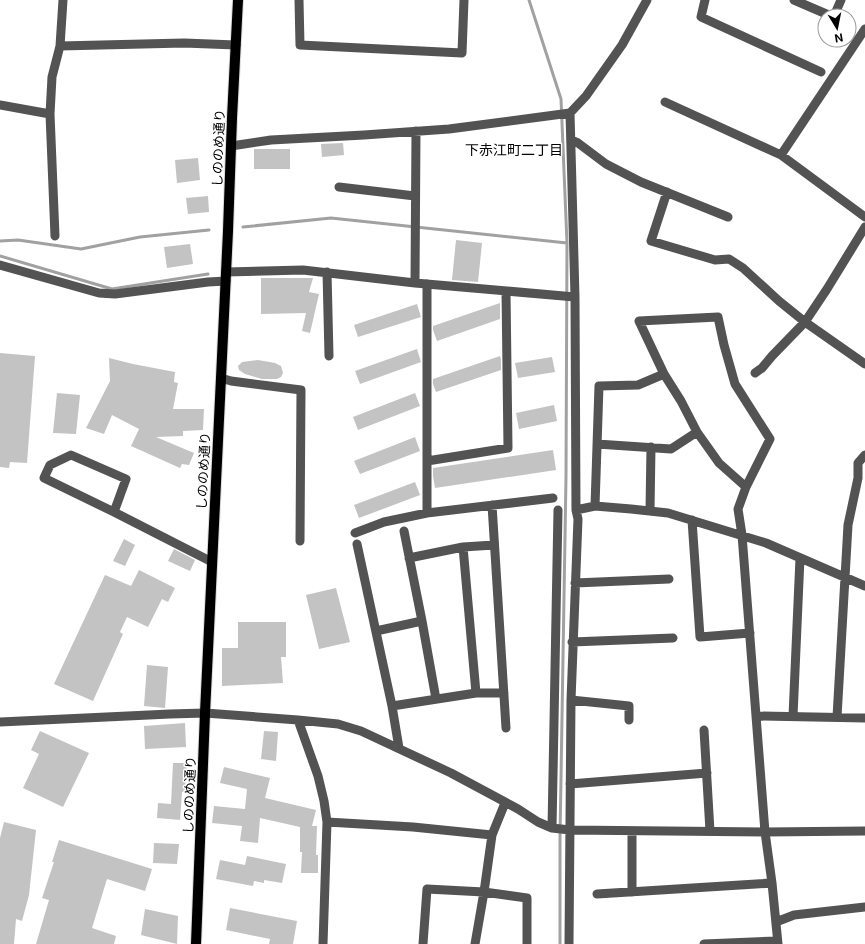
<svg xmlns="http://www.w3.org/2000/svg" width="865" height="944" font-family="Inter,'Noto Sans JP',sans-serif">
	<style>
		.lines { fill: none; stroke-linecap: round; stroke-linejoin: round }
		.stream { stroke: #a1a1a1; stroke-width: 3 }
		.building { fill: #c3c3c3 }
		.major-casing { stroke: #dbdbdb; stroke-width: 12 }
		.minor { stroke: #535353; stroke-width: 9 }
		.major { stroke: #000; stroke-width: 10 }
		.labels { text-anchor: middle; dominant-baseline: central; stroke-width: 3; stroke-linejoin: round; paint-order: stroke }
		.street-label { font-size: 13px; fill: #000; stroke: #fff }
		.neighbourhood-label { font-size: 14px; fill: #000; stroke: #fff }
	</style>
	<rect width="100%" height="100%" fill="#fff"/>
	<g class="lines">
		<path class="stream" d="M529 0 561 99 567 243 566 477 560 838V944
			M243 227 331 218 567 243
			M0 241 18 240 81 249 140 237 209 230
			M0 256 112 289 208 274"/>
	</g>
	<path class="building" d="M343 143 344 155 322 157 321 144Z
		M254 149H290V169H254Z
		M198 158 200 180 177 183 175 160Z
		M208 196 209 212 188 214 186 198Z
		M456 240 482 243 478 282 452 280Z
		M190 244 193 264 167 268 164 247Z
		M261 278H313L309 292 319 294 310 333 302 331 306 313 261 314Z
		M500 303V319L437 341 433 330V326Z
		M417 304 421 317 358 337 354 325Z
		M417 349 421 362 360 384 355 371Z
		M0 353 35 356 27 463 10 462 9 468 0 467Z
		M500 356 501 359V370L436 392 433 384V379Z
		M552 357 555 372 518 378 515 363Z
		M109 358 133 364 175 372 174 382 178 383 173 409H204L203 430 183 431V436L156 437 194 453 189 465 182 464 180 468 131 446 139 429 112 415 104 434 86 428 110 381Z
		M258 360 275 363 281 366 283 373 281 377 277 379H262L245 374 239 370 238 366 242 362Z
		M57 393 80 395 76 434 53 433Z
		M415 393 420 406 358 430 353 417Z
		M554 405 557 421 519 429 516 413Z
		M415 437 420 451 360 474 354 461Z
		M553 450 556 470 435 488 433 476V468Z
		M415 482 420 495 359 518 354 505Z
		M124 539 135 545 125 566 113 561Z
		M174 549 195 560 190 571 168 561Z
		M139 570 175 588 168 602 162 599 148 627 127 617 120 632 123 634 93 701 54 684 105 575 131 586Z
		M336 588 350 642 319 649 306 595Z
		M238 622H286V657H281L283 683 222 686V648H238Z
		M147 665 168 667 165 708 144 706Z
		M185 723 186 747 145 749 144 726Z
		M40 731 89 753 63 807 23 788 39 754 31 750Z
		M264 731 278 732 276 761 261 759Z
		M173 763H187L185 792H182L180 820 157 818 158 803 171 804Z
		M224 767 270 778 265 798 316 810 312 826H317L316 855H318V873H301L302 852H300V827L260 818 258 843 240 841 242 826 212 823 214 806 245 809 247 789 220 783Z
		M4 822 36 830 29 895 22 921 16 919 14 944H0V838Z
		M59 840 152 869 145 891 107 879 92 928 116 936 114 944H36L49 900 42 898 54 862H52Z
		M154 843 179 844 177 864 153 863Z
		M247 856 286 864 282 883 264 880V883L254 881 253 886 216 879 220 860 245 865Z
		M230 908 297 921 293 944H269L270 939 226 930Z
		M145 909 178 916 177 944 141 935Z"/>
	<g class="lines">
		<defs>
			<path id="major" d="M196 944 205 713 228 231 232 118 238 0"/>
		</defs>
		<use href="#major" class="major-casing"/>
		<path class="minor" d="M299 0 300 45 462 53 464 0
			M705 0 701 17 821 72
			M794 0 831 16
			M834 16 841 0
			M60 46 184 43 236 45
			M665 102 781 155 865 217
			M0 105 50 114 52 77 60 46 63 0
			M570 113 575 297 576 510
			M50 114 55 236
			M571 140 578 143 606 164 641 182 728 217
			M231 146 271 140 364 135 449 129 570 113 586 96 622 45 647 0
			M781 155 865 29
			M339 187 415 196
			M667 192 651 241 715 260 729 259 743 268 779 301 805 322 865 364
			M0 265 99 293 115 294 208 282 226 281
			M226 272 303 270 415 283 575 297
			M327 272 329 356
			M415 283 416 131
			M427 284V513
			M755 373 762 368 772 356 805 322 827 289 865 227
			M221 378 231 381 301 390 300 541
			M597 444 671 449 697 432
			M427 461 508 448 506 291
			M746 487 719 463 697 432 681 401 664 374 639 321 718 317 724 345 735 384 770 439 746 487 738 509 742 535 765 832 772 883 778 944
			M492 505 506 728
			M595 506 599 386 638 385 664 374
			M650 511 651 447
			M114 512 44 478 50 465 71 455 126 479 114 512 212 562
			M692 520 700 637 750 633
			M404 531 422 621 436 699
			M355 533 384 522 427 513 553 498
			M357 544 392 706 399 748
			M463 547 476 693
			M409 558 463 547 494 545
			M575 583 669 579
			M376 631 422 621
			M572 642 673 638
			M571 700 629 706V720
			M392 706 476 693H504
			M756 716 865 718
			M793 716 800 558
			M837 717 848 525 858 478V463L865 455
			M298 720 318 776 324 801 327 822 323 944
			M0 722 170 714 205 713 298 720 338 724 361 731 451 773 518 809 538 822 552 828 570 830 765 832 865 831
			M704 730 710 831
			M570 784 707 773
			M327 822 413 827 492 835
			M552 828 558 510
			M632 831V892
			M597 894 772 883
			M776 922 794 915 865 907
			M423 944 427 889 484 892 527 898V944
			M475 944 484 892 492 835 505 803
			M569 944 571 700 578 519 576 510 595 506 631 509 668 513 766 543 865 586
			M704 944 777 941"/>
		<use href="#major" class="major"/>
	</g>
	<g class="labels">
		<g class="street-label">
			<text transform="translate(218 148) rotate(-88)">しののめ通り</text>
			<text transform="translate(203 471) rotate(-87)">しののめ通り</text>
			<text transform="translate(189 795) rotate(-88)">しののめ通り</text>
		</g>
		<g class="neighbourhood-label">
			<text x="514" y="149">下赤江町二丁目</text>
		</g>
	</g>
	<g transform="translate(837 28) rotate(170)"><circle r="19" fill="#ffffff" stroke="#999999"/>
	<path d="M0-3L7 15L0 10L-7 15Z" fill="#000000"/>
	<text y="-6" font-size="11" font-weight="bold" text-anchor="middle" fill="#000000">N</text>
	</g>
</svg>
